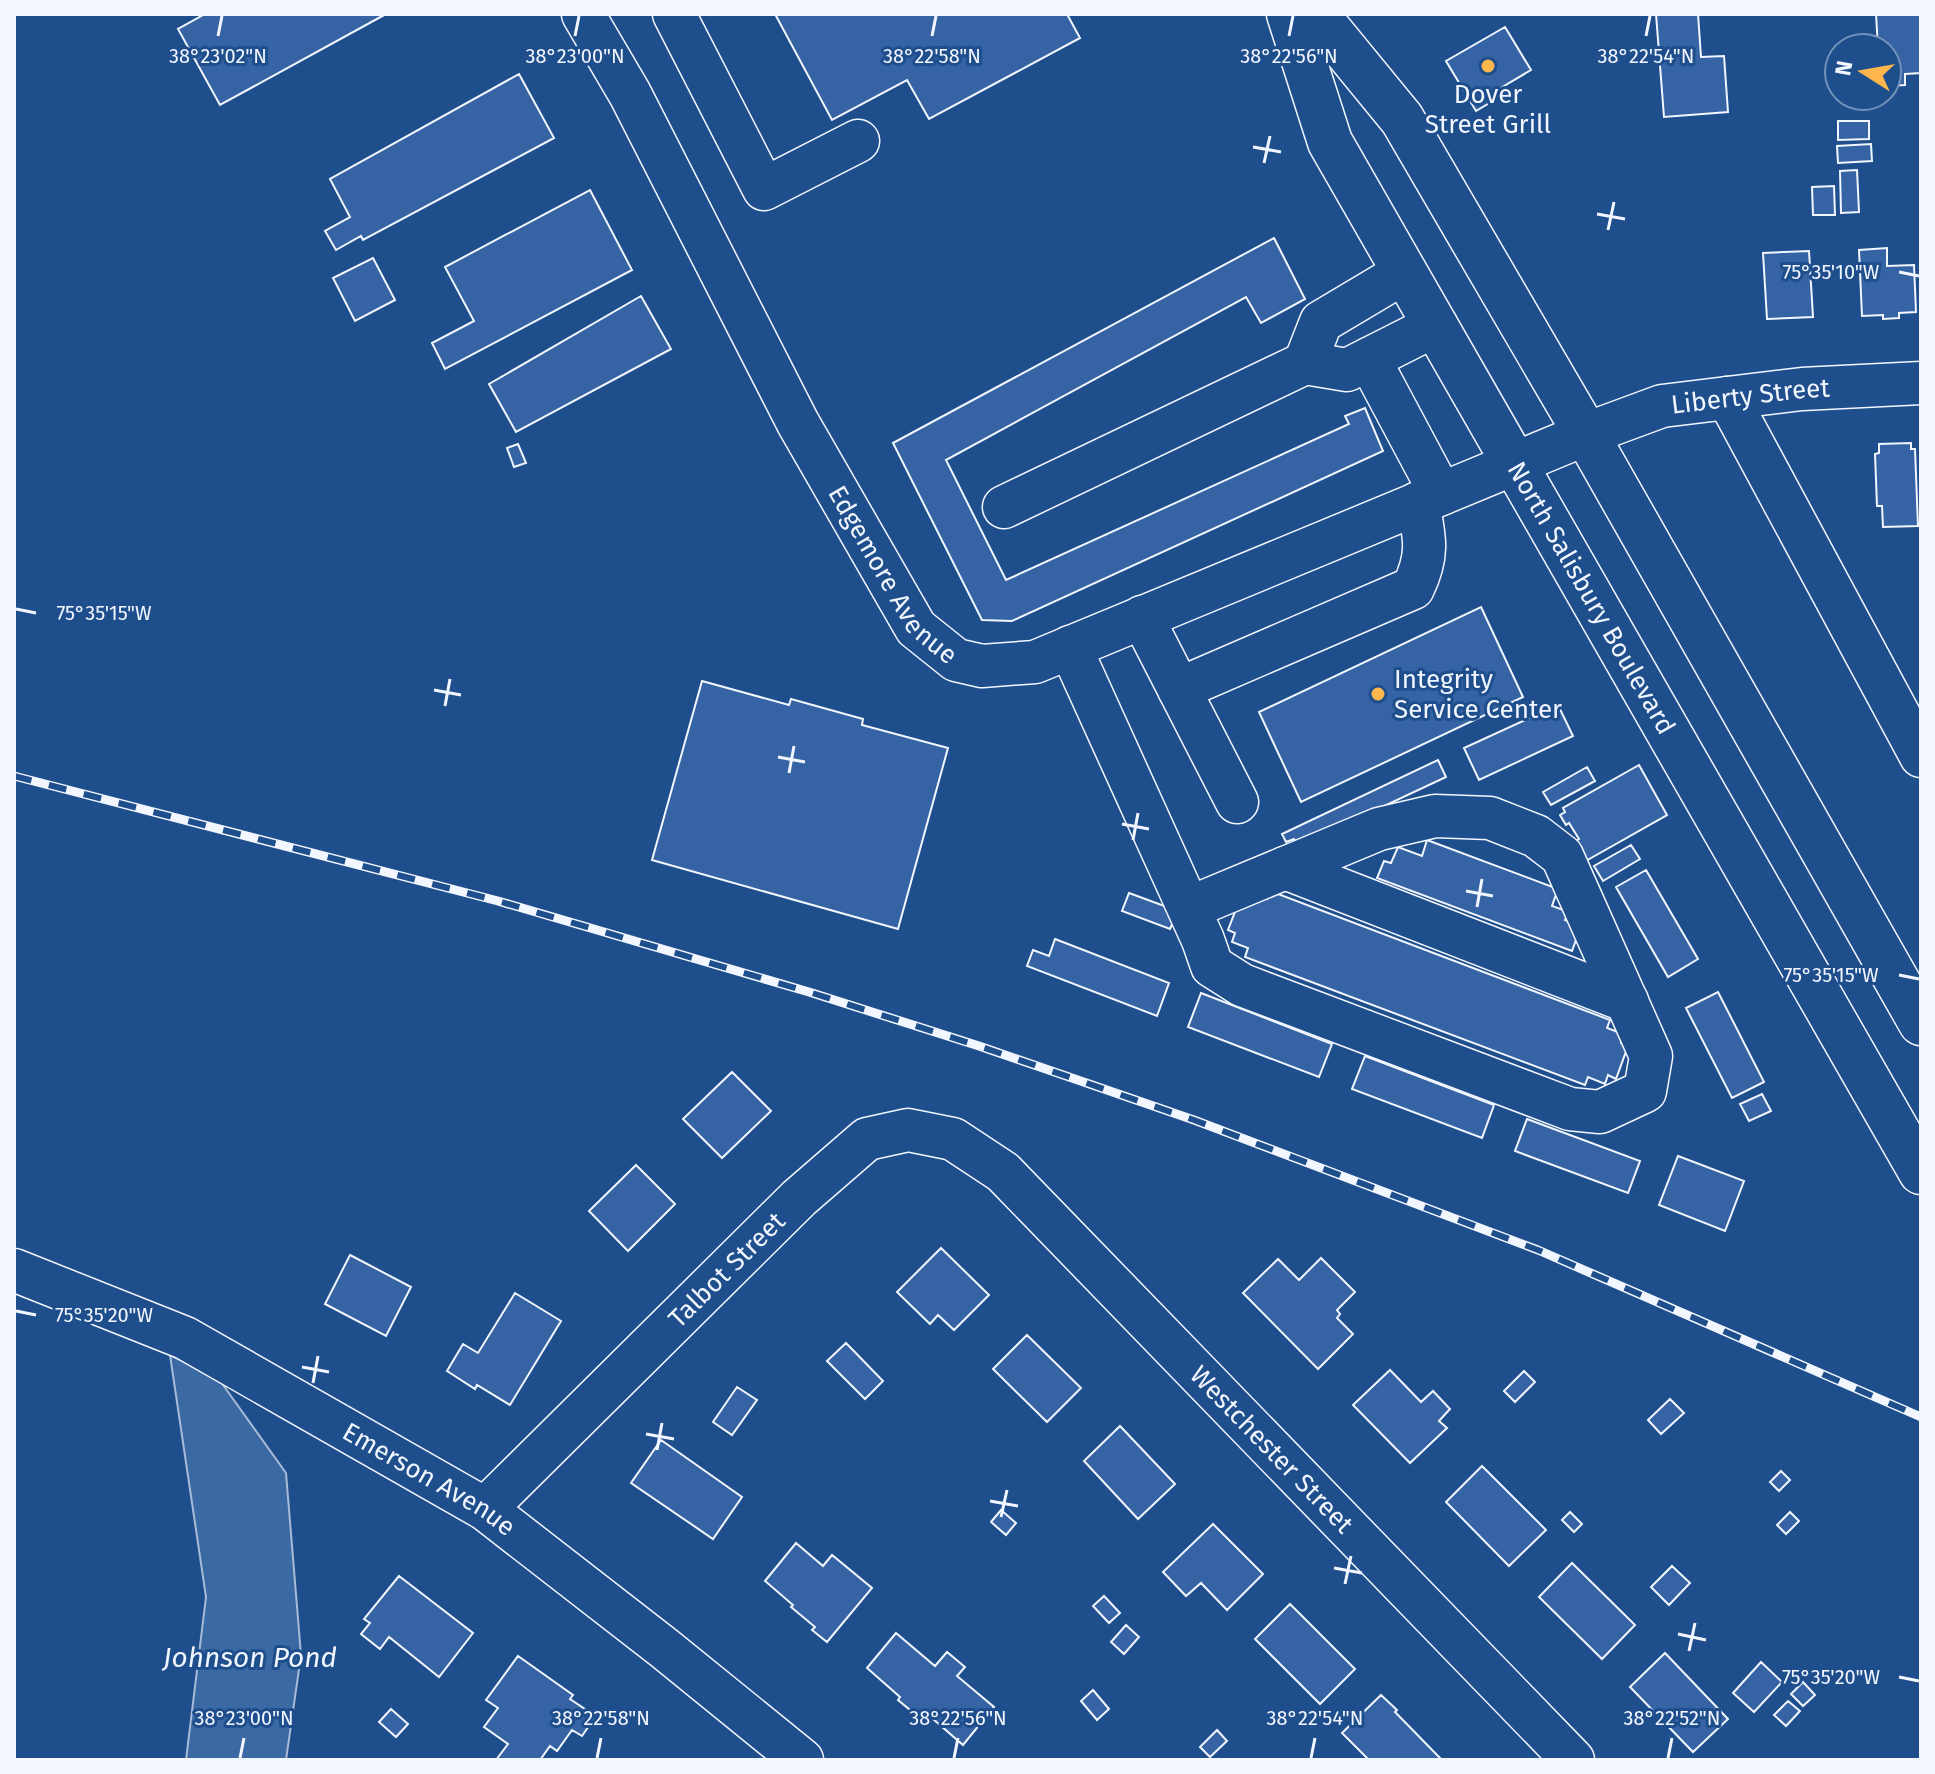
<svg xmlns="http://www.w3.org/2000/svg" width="1935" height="1774" font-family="'Fira Sans',sans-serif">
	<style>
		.water { fill: #3b69a3; stroke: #a8bbd7; stroke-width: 2 }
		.building { fill: #3563a3; stroke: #f2f6ff; stroke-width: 2 }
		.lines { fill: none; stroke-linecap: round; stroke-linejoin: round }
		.minor-casing { stroke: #f2f6ff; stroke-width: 45 }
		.major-casing { stroke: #f2f6ff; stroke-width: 47 }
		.minor { stroke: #1f4e8c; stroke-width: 42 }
		.major { stroke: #1f4e8c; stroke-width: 44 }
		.rail-casing { stroke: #f2f6ff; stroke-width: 9 }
		.rail { stroke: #1f4e8c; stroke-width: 6; stroke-dasharray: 18; stroke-linecap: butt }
		.ticks { fill: none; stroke: #f2f6ff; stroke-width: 3 }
		.poi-dot { fill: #ffb74d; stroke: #1f4e8c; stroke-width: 3 }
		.labels { text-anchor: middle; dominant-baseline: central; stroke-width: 6; stroke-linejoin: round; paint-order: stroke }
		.poi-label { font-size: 26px; fill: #f2f6ff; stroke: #1f4e8c }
		.street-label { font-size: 26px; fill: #f2f6ff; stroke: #1f4e8c }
		.water-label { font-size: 28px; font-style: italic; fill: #f2f6ff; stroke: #1f4e8c }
		.ticks-label { font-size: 20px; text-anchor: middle; fill: #f2f6ff; stroke: #1f4e8c; stroke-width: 6; stroke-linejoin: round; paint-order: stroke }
	</style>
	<rect width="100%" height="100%" fill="#1f4e8c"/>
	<path class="water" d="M170 1355 218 1378 286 1473 301 1655 286 1760H186L206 1597Z"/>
	<path class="building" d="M205 14H386L220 105 178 29Z
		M775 14H1067L1080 38 929 119 907 80 832 120Z
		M1656 14H1698L1701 57 1724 56 1728 112 1664 117Z
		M1876 14H1921V73L1905 74V85L1887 86V48H1878Z
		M1505 27 1531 70 1499 89 1503 95 1476 111 1446 61Z
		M519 74 554 138 363 240 361 236 336 250 325 231 350 217 330 179Z
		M1838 121H1869V139L1838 140Z
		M1871 144 1872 161 1838 163 1837 146Z
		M1857 170 1859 212 1841 213 1840 171Z
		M1834 186 1835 215H1813L1812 187Z
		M590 190 632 270 445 369 432 343 474 321 445 267Z
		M1274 238 1305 299 1261 323 1246 297 946 460 1006 580 1349 424 1345 416 1365 408 1383 451 1012 621 982 620 893 443Z
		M1887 248V266L1914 265 1916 312 1899 313V318L1883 319V315L1862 316 1859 250Z
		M1809 251 1813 317 1767 319 1763 253Z
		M373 258 395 300 355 321 333 278Z
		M641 296 671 349 516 432 489 384Z
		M1911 443V449H1915L1918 526 1883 527 1882 506H1877L1875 454 1879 453V444Z
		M518 444 526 463 514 467 507 448Z
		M1481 607 1523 697 1301 802 1259 712Z
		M702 681 789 705 791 699 863 719 862 725 948 748 898 929 652 860Z
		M1558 705 1573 736 1479 780 1464 748Z
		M1438 760 1446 777 1297 847 1294 839 1286 842 1282 834Z
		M1639 765 1667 815 1584 862 1573 843 1579 839 1569 823 1566 825 1560 815 1565 812 1563 808Z
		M1587 767 1595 781 1551 805 1543 792Z
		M1427 840 1558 889 1552 906 1569 912 1565 920 1581 926 1572 951 1377 878 1384 861 1391 863 1398 847 1422 856Z
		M1631 845 1640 859 1603 881 1594 866Z
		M1646 870 1698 959 1668 977 1616 887Z
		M1270 891 1610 1020 1607 1028 1623 1034 1621 1043 1628 1046 1616 1079 1608 1075 1605 1084 1588 1077 1585 1085 1245 957 1248 948 1232 942 1235 933 1228 930 1240 899 1250 893 1267 899Z
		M1129 893 1178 911 1170 929 1122 911Z
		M1055 939 1169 983 1157 1016 1027 966 1033 950 1049 956Z
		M1718 992 1764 1082 1732 1098 1686 1008Z
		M1201 993 1332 1044 1319 1077 1188 1027Z
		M1365 1056 1494 1105 1482 1138 1352 1089Z
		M732 1072 771 1111 722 1158 683 1119Z
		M1762 1094 1771 1111 1749 1121 1740 1104Z
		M1527 1119 1640 1161 1628 1193 1515 1151Z
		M1678 1156 1744 1181 1725 1231 1659 1205Z
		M636 1165 675 1204 628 1251 589 1211Z
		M941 1248 989 1295 954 1330 938 1315 930 1324 897 1292Z
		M350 1255 411 1287 386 1336 325 1304Z
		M1321 1258 1355 1292 1337 1310 1340 1314 1337 1318 1353 1334 1318 1369 1243 1293 1278 1259 1299 1280Z
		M515 1293 561 1321 510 1405 477 1385 475 1389 447 1371 463 1344 478 1353Z
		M1027 1335 1081 1388 1047 1422 993 1369Z
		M846 1343 883 1381 865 1399 827 1361Z
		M1390 1370 1421 1402 1433 1391 1450 1409 1439 1421 1447 1428 1410 1463 1353 1405Z
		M1524 1371 1535 1382 1515 1402 1504 1391Z
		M737 1387 757 1400 732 1435 713 1422Z
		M1670 1399 1684 1413 1661 1434 1648 1420Z
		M1120 1426 1175 1484 1138 1519 1084 1461Z
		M661 1440 742 1497 713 1539 631 1483Z
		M1482 1466 1546 1530 1509 1566 1446 1502Z
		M1781 1471 1790 1480 1779 1491 1770 1482Z
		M1001 1510 1016 1523 1006 1535 991 1522Z
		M1570 1512 1582 1524 1574 1532 1562 1520Z
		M1790 1512 1799 1521 1786 1534 1777 1525Z
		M1213 1524 1263 1574 1227 1610 1201 1583 1186 1596 1163 1572Z
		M796 1543 823 1566 832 1555 872 1588 827 1642 812 1630 815 1627 791 1607 793 1605 765 1581Z
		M1572 1563 1635 1625 1602 1659 1539 1597Z
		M1672 1566 1690 1583 1669 1605 1651 1587Z
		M399 1576 473 1633 439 1677 389 1637 380 1649 361 1634 370 1623 364 1619Z
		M1104 1596 1120 1613 1109 1623 1093 1606Z
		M1290 1604 1355 1669 1320 1704 1255 1639Z
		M1126 1625 1139 1637 1124 1654 1111 1642Z
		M896 1633 935 1666 947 1652 965 1667 957 1676 994 1707 963 1745 926 1713 921 1719 898 1700 900 1697 867 1668Z
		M1665 1653 1728 1719 1693 1752 1630 1687Z
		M518 1656 573 1695 570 1699 585 1709 583 1713 593 1720 582 1736 572 1730 557 1751 550 1746 540 1760H496L508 1744 484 1727 498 1708 486 1700Z
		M1761 1662 1782 1682 1754 1712 1733 1693Z
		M1803 1682 1815 1695 1803 1706 1791 1694Z
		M1093 1690 1109 1709 1097 1720 1081 1701Z
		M1381 1695 1397 1710 1395 1712 1442 1760H1369L1342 1733Z
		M1788 1701 1800 1711 1786 1726 1774 1715Z
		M391 1709 408 1724 396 1737 379 1722Z
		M1217 1730 1227 1741 1210 1757 1200 1747Z"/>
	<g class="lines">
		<defs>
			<g id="minor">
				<path id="s1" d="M583 14 630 94 798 423 916 628 956 660 982 666 1035 662 1586 434 1662 406 1802 389 1921 383"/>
				<path d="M674 14 764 189 858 141"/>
				<path d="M1369 359 1441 494"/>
				<path d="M1305 363 1321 322 1405 272"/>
				<path d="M1728 398 1921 756"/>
				<path d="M1004 507 1305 363 1347 370 1436 325"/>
				<path d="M1142 617 1237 802"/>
				<path d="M1070 647 1203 940 1212 966 1242 985 1570 1109 1600 1112 1645 1091 1651 1056 1562 856 1536 836 1490 818 1435 816 1379 829 1189 908"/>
				<path d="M1179 689 1413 588C1429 555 1425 538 1418 503"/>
				<path d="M1285 868 1627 1001"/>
				<path id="s2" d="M14 1270 185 1338 485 1509 664 1648 802 1760"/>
				<path id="s3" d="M485 1509 799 1198 867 1139 908 1130 953 1139 1003 1172 1573 1760"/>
			</g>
			<g id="major">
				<path id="s4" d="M1289 14 1330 142 1921 1172"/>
				<path d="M1316 14 1402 119 1586 434 1921 1023"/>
			</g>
		</defs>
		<use href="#minor" class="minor-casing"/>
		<use href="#major" class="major-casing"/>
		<use href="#minor" class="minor"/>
		<use href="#major" class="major"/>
		<defs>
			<path id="rail" d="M14 776 498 901 809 992 979 1046 1194 1120 1538 1250 1921 1417"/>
		</defs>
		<use href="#rail" class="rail-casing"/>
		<use href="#rail" class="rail"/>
	</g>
	<path class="ticks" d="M218 36 222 16M575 36 579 16M932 36 936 16M1289 36 1293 16M1646 36 1650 16M1253 147 1281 152M1264 163 1270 136M1597 214 1625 219M1608 230 1614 202M1899 272 1919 276M16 609 36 613M434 690 461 695M445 706 450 679M778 757 805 762M789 773 794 746M1122 824 1149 829M1133 840 1138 813M1466 891 1493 896M1477 907 1482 879M1899 975 1919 979M16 1311 36 1315M302 1367 329 1372M313 1383 318 1356M646 1434 674 1439M657 1450 662 1423M990 1501 1018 1506M1001 1517 1007 1490M1334 1568 1362 1573M1345 1584 1351 1556M1678 1634 1706 1640M1689 1651 1695 1623M1899 1677 1919 1681M240 1758 244 1738M597 1758 601 1738M954 1758 958 1738M1311 1758 1315 1738M1668 1758 1672 1738"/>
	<g class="poi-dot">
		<circle cx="1488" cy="66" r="8"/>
		<circle cx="1378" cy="694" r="8"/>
	</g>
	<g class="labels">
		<g class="poi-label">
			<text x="1488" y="94">Dover<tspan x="1488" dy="30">Street Grill</tspan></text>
			<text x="1394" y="679" text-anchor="start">Integrity<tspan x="1394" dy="30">Service Center</tspan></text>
		</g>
		<g class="street-label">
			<text stroke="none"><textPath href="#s1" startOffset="1596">Liberty Street</textPath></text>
			<text stroke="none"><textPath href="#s1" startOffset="642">Edgemore Avenue</textPath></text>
			<text stroke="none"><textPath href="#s4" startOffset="660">North Salisbury Boulevard</textPath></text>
			<text stroke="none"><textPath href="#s3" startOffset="340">Talbot Street</textPath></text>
			<text stroke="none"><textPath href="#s3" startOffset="1066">Westchester Street</textPath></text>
			<text stroke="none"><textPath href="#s2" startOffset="466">Emerson Avenue</textPath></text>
		</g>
		<g class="water-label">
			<text x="250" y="1657">Johnson Pond</text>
		</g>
	</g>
	<g class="ticks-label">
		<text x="218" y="63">38°23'02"N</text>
		<text x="575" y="63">38°23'00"N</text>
		<text x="932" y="63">38°22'58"N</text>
		<text x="1289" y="63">38°22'56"N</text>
		<text x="1646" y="63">38°22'54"N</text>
		<text x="1831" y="279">75°35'10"W</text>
		<text x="104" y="620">75°35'15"W</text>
		<text x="1831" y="982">75°35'15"W</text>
		<text x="104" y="1322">75°35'20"W</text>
		<text x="1831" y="1684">75°35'20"W</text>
		<text x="244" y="1725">38°23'00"N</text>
		<text x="601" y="1725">38°22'58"N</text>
		<text x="958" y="1725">38°22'56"N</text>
		<text x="1315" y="1725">38°22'54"N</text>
		<text x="1672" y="1725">38°22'52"N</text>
	</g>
	<rect width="1935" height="1774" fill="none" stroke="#f2f6ff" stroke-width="32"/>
	<g transform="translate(1863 72) rotate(281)"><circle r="38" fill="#1f4e8c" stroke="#7391ba" stroke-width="2"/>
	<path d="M0-6L14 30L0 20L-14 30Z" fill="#ffb74d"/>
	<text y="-12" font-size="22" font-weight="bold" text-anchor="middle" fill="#f2f6ff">N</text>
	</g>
</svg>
